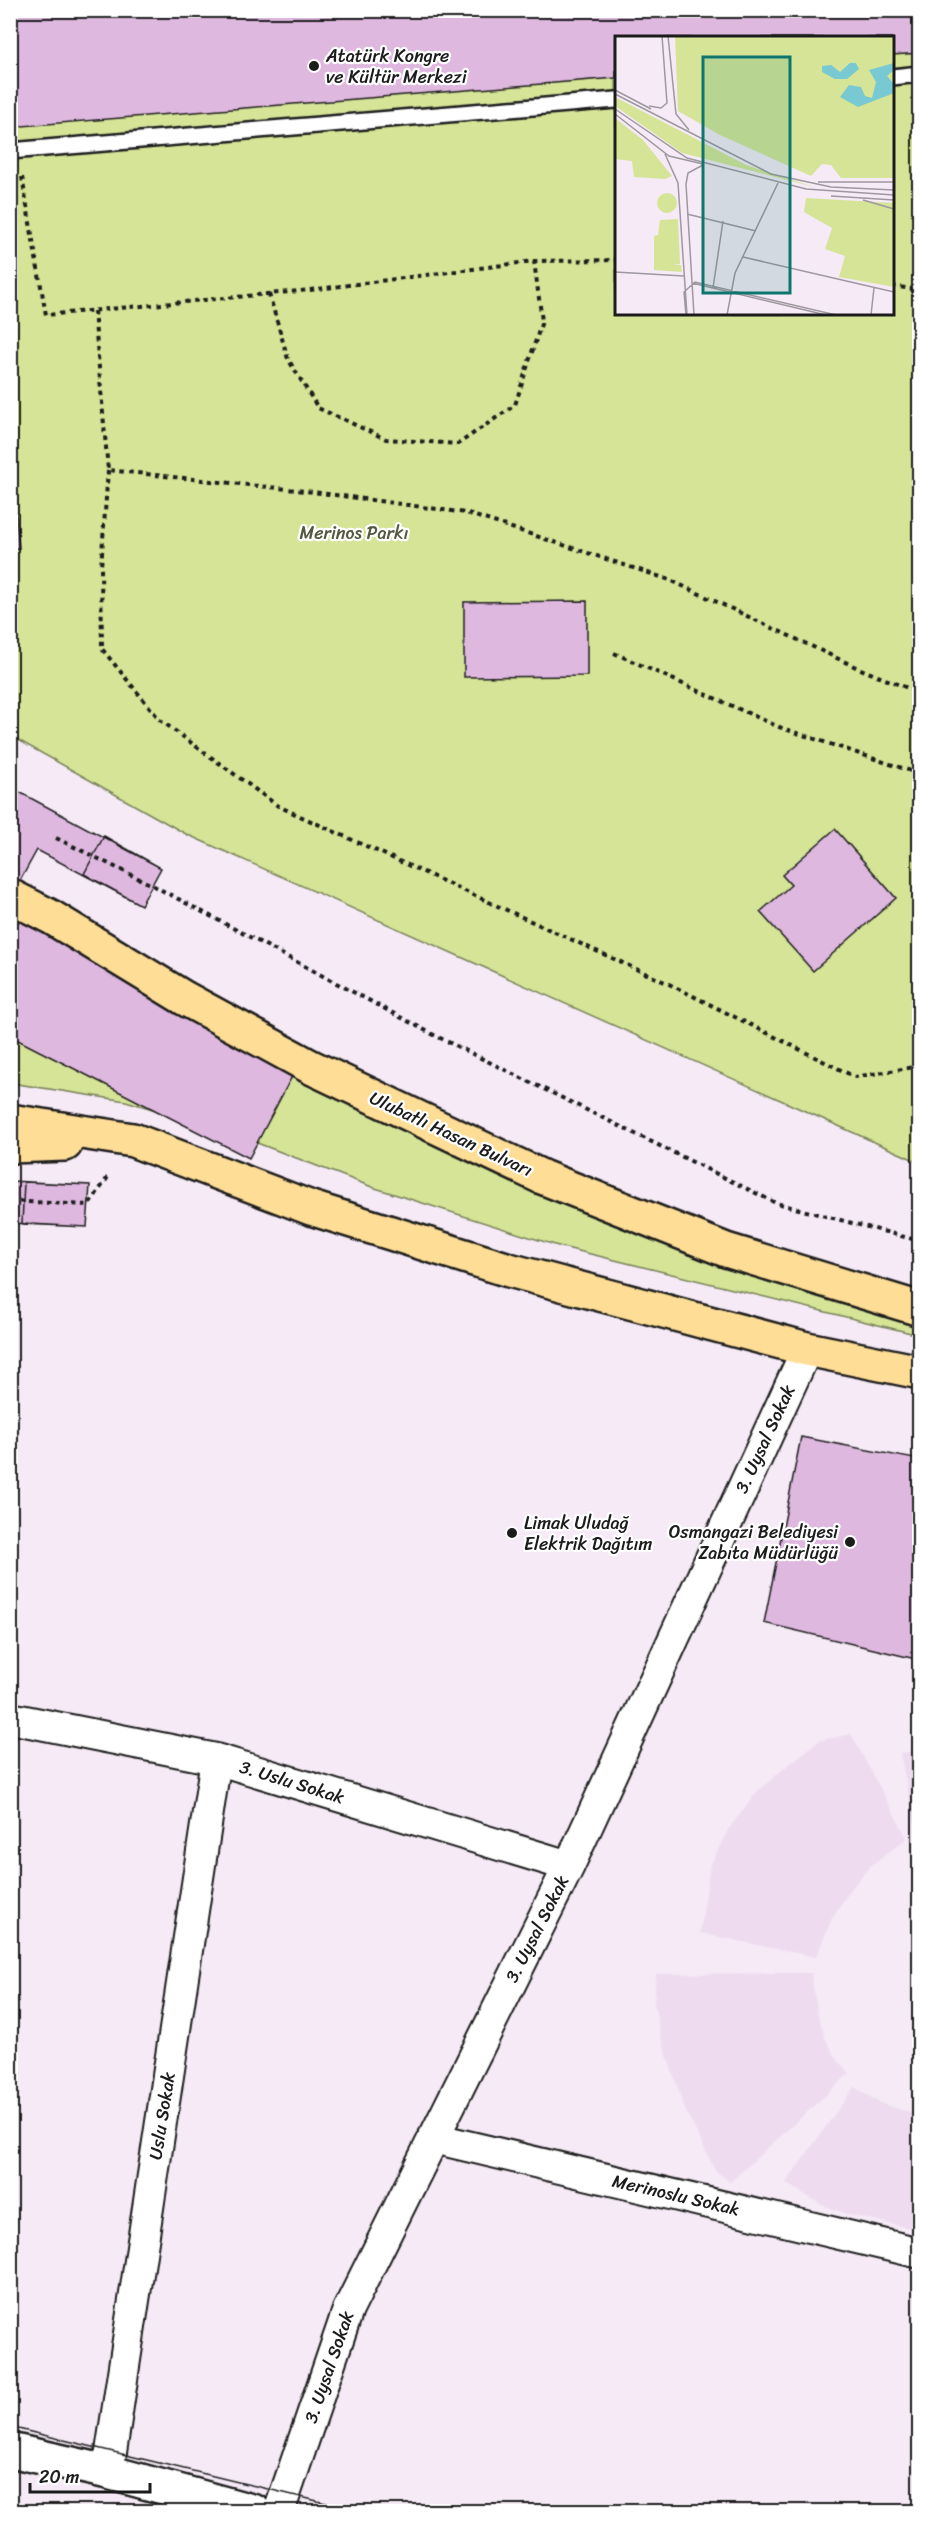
<svg xmlns="http://www.w3.org/2000/svg" width="930" height="2522" font-family="Sriracha,sans-serif">
	<style>
		.built { fill: #eedbef }
		.green { fill: #d5e497; stroke: #78805a; stroke-width: 1.5; fill-rule: evenodd }
		.building { fill: #dfb8e0; stroke: #1c1c1c; stroke-width: 1.5 }
		.lines { fill: none; stroke-linecap: round; stroke-linejoin: round }
		.service-casing { stroke: #1c1c1c; stroke-width: 20 }
		.minor-casing { stroke: #1c1c1c; stroke-width: 34 }
		.secondary-casing { stroke: #1c1c1c; stroke-width: 38 }
		.trunk-casing { stroke: #1c1c1c; stroke-width: 38 }
		.path { stroke: #1c1c1c; stroke-width: 4; stroke-dasharray: 4.5 4.5; stroke-linecap: butt }
		.service { stroke: #fff; stroke-width: 15 }
		.minor { stroke: #fff; stroke-width: 30 }
		.secondary { stroke: #fff; stroke-width: 33 }
		.trunk { stroke: #fedd96; stroke-width: 33 }
		.tram { stroke: #1c1c1c; stroke-width: 1.5 }
		.poi-dot { fill: #1c1c1c; stroke: #fff; stroke-width: 2 }
		.labels { text-anchor: middle; dominant-baseline: central; stroke-width: 4.5; stroke-linejoin: round; paint-order: stroke }
		.poi-label { font-size: 18px; fill: #1c1c1c; stroke: #fff; text-anchor: start }
		.park-label { font-size: 18px; fill: #545841; stroke: #fff }
		.street-label { font-size: 18px; fill: #1c1c1c; stroke: #fff }
		.inset-road { fill: none; stroke: #9e989f; stroke-width: 1.5 }
		.view { fill: #0f766e; fill-opacity: 0.15; stroke: #0f766e; stroke-width: 3 }
		.inset-edge { fill: none; stroke: #1c1c1c; stroke-width: 3 }
	</style>
	<rect width="100%" height="100%" fill="#f5eaf6"/>
	<filter id="ink" filterUnits="userSpaceOnUse"><feTurbulence type="fractalNoise" baseFrequency=".0167" numOctaves="2"/><feDisplacementMap in="SourceGraphic" scale="12" xChannelSelector="R" yChannelSelector="G"/><feConvolveMatrix kernelMatrix="1 2 1 2 8 2 1 2 1" color-interpolation-filters="sRGB"/></filter>
	<g filter="url(#ink)">
		<path class="built" d="M851 1734 907 1838 870 1866 851 1889 833 1916 816 1957 700 1933 710 1866 728 1830 756 1793 788 1765 819 1741Z
			M919 1751H920L919 1843 900 1753Z
			M811 1973 817 2011 825 2038 838 2061 850 2073 730 2182 715 2170 684 2107 661 2037 654 2004 656 1974Z
			M854 2087 882 2104 919 2115V2230L850 2215 822 2205 786 2183Z"/>
		<path class="green" d="M11 11H919V1162L186 834 11 736ZM616 38H892V314H616Z
			M10 903 311 1073 919 1314V1335L558 1246 372 1187 231 1133 126 1101 11 1083Z"/>
		<path class="building" d="M10 10H920V53L892 55V38H616V78L10 127Z
			M10 447 19 548 10 549Z
			M587 601V676L464 677V602Z
			M10 787 161 868 141 905 37 850 10 899Z
			M835 829 896 898 813 971 760 912 791 885 782 875Z
			M104 836 161 868 141 905 84 874Z
			M10 916 299 1063 249 1158 10 1036Z
			M10 1181 90 1185 87 1227 10 1223Z
			M24 1182 90 1185 87 1227 22 1224Z
			M801 1437 920 1460V1660L764 1623Z"/>
		<g class="lines">
			<defs>
				<path id="service" d="M892 77 920 74
					M10 151 616 100"/>
				<path id="minor" d="M10 1718 216 1759 569 1866
					M433 2138 920 2253
					M108 2472 216 1759
					M279 2512 348 2310 569 1866 807 1349"/>
				<path id="secondary" d="M10 2450 108 2472 255 2512"/>
				<path id="trunk" d="M10 896 51 917 184 998 311 1067 542 1177 726 1250 920 1309
					M10 1121 133 1140 311 1208 509 1270 807 1349 920 1372
					M10 1146 65 1144"/>
			</defs>
			<use href="#service" class="service-casing"/>
			<use href="#minor" class="minor-casing"/>
			<use href="#secondary" class="secondary-casing"/>
			<use href="#trunk" class="trunk-casing"/>
			<path class="path" d="M22 177 46 315 310 290 534 261 616 260
				M892 286 920 290
				M269 294 288 359 318 408 386 439 458 444 515 405 542 321 534 261
				M94 311 108 470 306 491 466 513 670 580 858 668 920 693
				M108 470 101 567 102 649 160 720 278 806 669 984 855 1077 920 1066
				M614 653 779 727 920 774
				M56 838 152 885 434 1035 776 1203 920 1241
				M10 1201 89 1205 110 1174"/>
			<use href="#service" class="service"/>
			<use href="#minor" class="minor"/>
			<use href="#secondary" class="secondary"/>
			<use href="#trunk" class="trunk"/>
			<path class="tram" d="M10 2427 363 2512"/>
		</g>
	</g>
	<g class="poi-dot">
		<circle cx="314" cy="66" r="6"/>
		<circle cx="512" cy="1533" r="6"/>
		<circle cx="850" cy="1542" r="6"/>
	</g>
	<g class="labels">
		<g class="poi-label">
			<text x="326" y="56">Atatürk Kongre<tspan x="326" dy="21">ve Kültür Merkezi</tspan></text>
			<text x="524" y="1523">Limak Uludağ<tspan x="524" dy="21">Elektrik Dağıtım</tspan></text>
			<text x="838" y="1532" text-anchor="end">Osmangazi Belediyesi<tspan x="838" dy="21">Zabıta Müdürlüğü</tspan></text>
		</g>
		<g class="park-label">
			<text x="354" y="533">Merinos Parkı</text>
		</g>
		<g class="street-label">
			<text transform="translate(451 1134) rotate(25)">Ulubatlı Hasan Bulvarı</text>
			<text transform="translate(765 1439) rotate(-65)">3. Uysal Sokak</text>
			<text transform="translate(292 1782) rotate(17)">3. Uslu Sokak</text>
			<text transform="translate(537 1929) rotate(-63)">3. Uysal Sokak</text>
			<text transform="translate(162 2116) rotate(-81)">Uslu Sokak</text>
			<text transform="translate(676 2195) rotate(13)">Merinoslu Sokak</text>
			<text transform="translate(329 2367) rotate(-71)">3. Uysal Sokak</text>
		</g>
	</g>
	<g transform="translate(615 36)">
		<rect width="279" height="279" fill="#f5eaf6"/>
		<path d="M60 0H279V142H226L216 129 207 128 196 140 105 99 63 75ZM0 61 131 129 199 151 67 117 0 70ZM0 82 28 104 57 140 50 143 19 141 17 125 0 123ZM42 167a10 10 0 1 1 20 0a10 10 0 1 1-20 0ZM191 162 279 167V251L224 241 230 220 210 213 217 192 189 176ZM63 183 65 228 58 229H66L67 236 39 234V200L43 199 45 184Z" fill="#d5e497"/>
		<path d="M235 27H241L244 33 232 43H220L207 36V30L216 29 225 36ZM279 27V34L272 40 279 48V57L243 71 225 61 234 49 246 51 250 60 257 62 261 46 254 34Z" fill="#78c9d1"/>
		<path class="inset-road" d="M53 0 61 78 74 94M0 54 36 73M0 58 156 138 216 151 279 154M34 70 46 72 52 67 47 0M0 73 72 122 191 153 279 159M0 78 54 120 88 128M50 118 63 147 72 279M203 146H279M216 160 279 164M248 164 279 173M72 178 141 195M128 221 279 256M0 236 69 240M77 247 211 279M98 252 108 185M71 279 69 256 80 246 221 279M79 279 71 148 73 137 88 129M112 279 120 237 163 147M256 279 259 252"/>
		<path class="view" d="M88 21H175V257H88Z"/>
		<rect width="279" height="279" class="inset-edge"/>
	</g>
	<rect width="930" height="2522" fill="none" stroke="#fff" stroke-width="36"/>
	<rect x="18" y="18" width="894" height="2486" fill="none" stroke="#1c1c1c" stroke-width="2" filter="url(#ink)"/>
	<path d="M30 2483v9h120v-9" fill="none" stroke="#1c1c1c" stroke-width="3"/>
	<text x="39" y="2483" font-size="18" fill="#1c1c1c" stroke="#ffffff" stroke-width="4.5" paint-order="stroke">20 m</text>
</svg>
